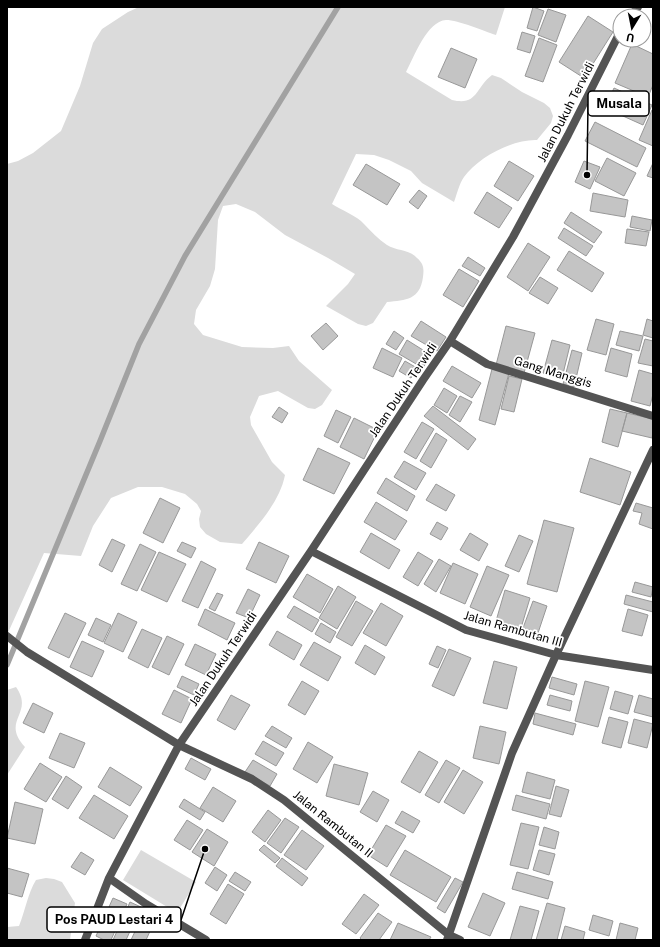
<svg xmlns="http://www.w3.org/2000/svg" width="660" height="947" font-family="'Public Sans',sans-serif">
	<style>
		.green { fill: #dbdbdb }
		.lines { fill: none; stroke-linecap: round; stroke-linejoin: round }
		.stream { stroke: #a2a2a2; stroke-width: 5.5 }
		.building { fill: #c4c4c4; stroke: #989898 }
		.street { stroke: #545454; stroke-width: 8 }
		.labels { text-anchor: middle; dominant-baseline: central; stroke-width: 3.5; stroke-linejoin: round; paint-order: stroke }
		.street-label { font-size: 12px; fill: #000; stroke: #fff }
		.leader { fill: none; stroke: #000; stroke-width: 1.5 }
		.callout-dot { fill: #000; stroke: #fff; stroke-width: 1.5 }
		.callout { fill: #fff; stroke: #000; stroke-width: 1.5 }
		.callout-label { font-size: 13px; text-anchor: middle; font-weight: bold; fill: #000 }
	</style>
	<rect width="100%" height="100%" fill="#fff"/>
	<path class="green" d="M139 7H505L496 35C484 31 458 20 446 20 427 21 414 57 406 72L452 100C478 106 475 88 492 75L501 78 522 92 544 103 550 108 553 116 551 123 537 140C513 139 478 157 464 177 459 184 457 194 454 202L422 183 411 171 389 160 374 155 356 154 332 204C341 210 357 216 364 224 371 231 378 239 387 245 396 251 409 249 417 258 424 264 424 269 423 277 420 300 406 300 387 302L373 323 366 326 358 324 326 306 348 284 355 274 328 258 285 235 255 212 236 204 223 206 218 220 215 269 210 286 196 310 194 324 203 335 242 347 273 348 289 346 299 361 332 390 322 405 315 409 308 408 278 391 259 396 250 417 251 425 272 462 285 475C280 501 259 524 242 544L220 542 206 534 200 527 199 519 201 511 197 504 185 494 162 487H138L111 498 93 526 81 556 44 553 7 635V164L18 161 33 153 61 131 80 86 93 43 102 29 128 12Z
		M16 687C35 714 0 720 25 747L7 775V690Z
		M141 850 196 882 177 913 123 880Z
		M46 878 54 879 62 882 75 903 70 940H7V927L19 926C25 911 28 893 36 880Z"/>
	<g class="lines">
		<path class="stream" d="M7 665 100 441 139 344 185 256 338 7"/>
	</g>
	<path class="building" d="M533 7 544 11 537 31 527 28Z
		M548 9 566 15 556 42 538 35Z
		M588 16 613 32 584 78 559 62Z
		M522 32 535 36 530 53 517 49Z
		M539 38 557 45 543 82 525 76Z
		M632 44 653 54V85L648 97 615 83Z
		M451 48 477 59 465 88 438 77Z
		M614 88 652 105 643 125 605 108Z
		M652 110H653V146L639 140Z
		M595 122 646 148 637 167 585 141Z
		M607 158 636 173 624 196 595 181Z
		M509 161 534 176 518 201 494 186Z
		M584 161 600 167 590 189 575 182Z
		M653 163V178L647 176Z
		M366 164 400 184 387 205 353 185Z
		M419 190 427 196 418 209 409 202Z
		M487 192 512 208 499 228 474 213Z
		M593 193 628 200 625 217 590 211Z
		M571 212 602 232 594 243 564 223Z
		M632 216 652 220 650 231 630 227Z
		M564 228 593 246 586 256 558 238Z
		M627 229 649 232 646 246 625 243Z
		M528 243 550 257 528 291 507 277Z
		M569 251 604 273 592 292 557 270Z
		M468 257 485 268 480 276 462 266Z
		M459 269 479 281 463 307 443 295Z
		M540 277 558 288 548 304 529 293Z
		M596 319 614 324 606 355 587 350Z
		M647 319 653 321V338L643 335Z
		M421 321 446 337 437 351 411 336Z
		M326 323 338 336 323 350 311 336Z
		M506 326 535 333 524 373 496 365Z
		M394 331 404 338 396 350 386 344Z
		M620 331 643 336 639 351 616 345Z
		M645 339 653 341V366L638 363Z
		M407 340 431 355 423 368 399 354Z
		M552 340 570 345 562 378 543 373Z
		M382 348 402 358 393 377 373 368Z
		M611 348 632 354 627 377 605 371Z
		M572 350 582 353 574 387 563 384Z
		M405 361 417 368 411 378 399 371Z
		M452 366 481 383 472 398 443 381Z
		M492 369 509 373 495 425 479 420Z
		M639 370 653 374V394L650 406 631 401Z
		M509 376 522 379 514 412 501 409Z
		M444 388 457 396 447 413 434 405Z
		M460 396 472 402 460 422 449 415Z
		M433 406 476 439 468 450 424 416Z
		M279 407 288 413 282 423 272 417Z
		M610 409 627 413 618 447 602 442Z
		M336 410 351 417 338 443 324 436Z
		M627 413 653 419V432L652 438 622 431Z
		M354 418 378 430 364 459 340 447Z
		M422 422 434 429 416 459 404 452Z
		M436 433 447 440 431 468 420 461Z
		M318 448 350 463 334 494 303 480Z
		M590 458 631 472 620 505 580 492Z
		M404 461 426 473 416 490 394 477Z
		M386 478 415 496 407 511 377 493Z
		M436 484 455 495 446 511 426 500Z
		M160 498 180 508 163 543 143 533Z
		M376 502 407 521 395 540 364 522Z
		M636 503 653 508V529L639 524 642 513 633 511Z
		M544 520 574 528 557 592 527 584Z
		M437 522 448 528 441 540 430 534Z
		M371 533 400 550 389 569 360 552Z
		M470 533 488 544 479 561 460 550Z
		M519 535 533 541 519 572 505 566Z
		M112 539 125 545 112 572 99 565Z
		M182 542 196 548 191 558 177 551Z
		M259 542 289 556 276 583 246 569Z
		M140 544 156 552 137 591 121 584Z
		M159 552 186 564 167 602 141 590Z
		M418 552 433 561 418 586 403 577Z
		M439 559 451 566 436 592 424 584Z
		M201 561 216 569 198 608 182 601Z
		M453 563 478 574 465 604 440 593Z
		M487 566 509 575 491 616 470 607Z
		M307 574 333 589 320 613 293 597Z
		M635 582 653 587 651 597 632 592Z
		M338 586 356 597 337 629 319 618Z
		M248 589 260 595 249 618 236 613Z
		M505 590 530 598 521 628 496 621Z
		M217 593 223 595 215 611 209 608Z
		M626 595 653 602V612L624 604Z
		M356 601 373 611 352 646 336 637Z
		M533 601 547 606 538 633 523 628Z
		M381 603 403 616 386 646 363 633Z
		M294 606 319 620 312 632 287 617Z
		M205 609 235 623 227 640 198 625Z
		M628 609 648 615 642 636 622 631Z
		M65 613 86 623 69 658 48 648Z
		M118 613 137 622 123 652 104 643Z
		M96 618 111 625 103 642 88 635Z
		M321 623 336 632 330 643 315 634Z
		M142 629 162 638 148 668 128 658Z
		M277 631 302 645 294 660 269 645Z
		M167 636 184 644 169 675 152 667Z
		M82 641 104 651 92 677 70 667Z
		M314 642 341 657 328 681 300 665Z
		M195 644 216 654 206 675 185 665Z
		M365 645 385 657 375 675 355 663Z
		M437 646 446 650 438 668 429 664Z
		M449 649 471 658 454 696 432 686Z
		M494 661 517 667 507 709 483 703Z
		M182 676 199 684 194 695 177 687Z
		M552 677 577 684 574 695 549 688Z
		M302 681 319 691 305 715 288 705Z
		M585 681 609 687 598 727 575 721Z
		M174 690 192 699 181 723 162 714Z
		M615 691 633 696 628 714 610 709Z
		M231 695 250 705 235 730 217 720Z
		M550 695 572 701 570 711 547 705Z
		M639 695 653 699V717L634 712Z
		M33 703 53 713 44 733 23 723Z
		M535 713 576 724 573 735 533 724Z
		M609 717 628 722 621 748 602 743Z
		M634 719 653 724 647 748 628 743Z
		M272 726 292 738 286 748 265 736Z
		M480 726 506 732 499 764 473 758Z
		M60 733 85 743 74 768 49 758Z
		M263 741 284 753 276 766 255 754Z
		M308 742 333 757 317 783 293 769Z
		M419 751 438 762 420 793 401 782Z
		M191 758 211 769 205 780 185 769Z
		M253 760 277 774 270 786 245 772Z
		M446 760 460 768 439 803 425 795Z
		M40 763 62 777 46 802 24 789Z
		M334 764 368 773 359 805 326 796Z
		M110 767 142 787 130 806 98 787Z
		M463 770 483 782 464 814 444 802Z
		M527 772 555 780 550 799 522 792Z
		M66 776 82 787 68 809 52 799Z
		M556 786 569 790 561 817 549 814Z
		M213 787 236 801 223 822 200 808Z
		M373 791 389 800 377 822 360 812Z
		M94 795 128 816 114 839 79 818Z
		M516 795 550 804 546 819 512 810Z
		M184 799 205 812 200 820 179 807Z
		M15 802 43 809 35 844 7 838Z
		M268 810 281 820 265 842 252 832Z
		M402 811 420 821 413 833 395 823Z
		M285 818 299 827 281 853 267 843Z
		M187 820 203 830 190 850 174 840Z
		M521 823 539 827 528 869 510 865Z
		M386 825 406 836 387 867 368 855Z
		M544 827 559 832 555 849 539 845Z
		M207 829 228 842 214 866 192 852Z
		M302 830 324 846 306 870 284 855Z
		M264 845 280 858 275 863 259 850Z
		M405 850 451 877 436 902 390 875Z
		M539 850 555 854 549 875 533 870Z
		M81 852 94 860 85 875 71 867Z
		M282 858 308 878 302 886 276 866Z
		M215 867 227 875 217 891 205 883Z
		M7 868 29 874 22 897 7 893Z
		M235 872 251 882 245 891 229 881Z
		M517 872 553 882 548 899 512 889Z
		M455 878 463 882 445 913 437 908Z
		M228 884 244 894 226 924 210 914Z
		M483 893 505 903 490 936 468 927Z
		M364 894 379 905 356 934 342 924Z
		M113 898 127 904 111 940H104L96 936Z
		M130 902 141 907 126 940H113Z
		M547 903 565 908 557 940H536Z
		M520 906 539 911 531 940H510Z
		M144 912 156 918 146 940H131Z
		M378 913 392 922 379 940H362L360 938Z
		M593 915 613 921 609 936 589 930Z
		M398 923 431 937 429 940H390Z
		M620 923 638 928 635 940H616Z
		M565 926 585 932 583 940H561Z"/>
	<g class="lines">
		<path class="street" d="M631 16 638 7
			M450 341 487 364 653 416
			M311 551 466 630 556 655 653 670
			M7 636 27 652 179 745 252 779 284 800 449 935 460 940
			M109 878 146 904 206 940
			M85 940 109 878 179 745 311 551 423 380 450 341 513 237 568 135 620 32
			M447 940 512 753 556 655 653 450"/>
	</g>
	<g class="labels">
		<g class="street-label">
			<text transform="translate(566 112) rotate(-63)">Jalan Dukuh Terwidi</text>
			<text transform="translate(553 372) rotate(17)">Gang Manggis</text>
			<text transform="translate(403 390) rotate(-56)">Jalan Dukuh Terwidi</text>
			<text transform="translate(513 629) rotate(16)">Jalan Rambutan III</text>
			<text transform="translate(223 659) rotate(-56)">Jalan Dukuh Terwidi</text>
			<text transform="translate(333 824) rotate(39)">Jalan Rambutan II</text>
		</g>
	</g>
	<path class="leader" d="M587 175L588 104M205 849L181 920"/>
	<g class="callout-dot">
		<circle cx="587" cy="175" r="4"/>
		<circle cx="205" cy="849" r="4"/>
	</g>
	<g class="callout">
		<rect x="588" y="91" width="61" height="25" rx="4"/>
		<rect x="47" y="907" width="134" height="25" rx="4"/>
	</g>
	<g class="callout-label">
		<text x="619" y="108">Musala</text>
		<text x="114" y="924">Pos PAUD Lestari 4</text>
	</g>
	<rect width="660" height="947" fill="none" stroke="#000000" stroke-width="16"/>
	<g transform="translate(632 28) rotate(190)"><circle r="19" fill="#ffffff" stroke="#999999"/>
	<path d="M0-3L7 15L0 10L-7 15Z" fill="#000000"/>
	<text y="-6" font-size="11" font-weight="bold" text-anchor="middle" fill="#000000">U</text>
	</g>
</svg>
